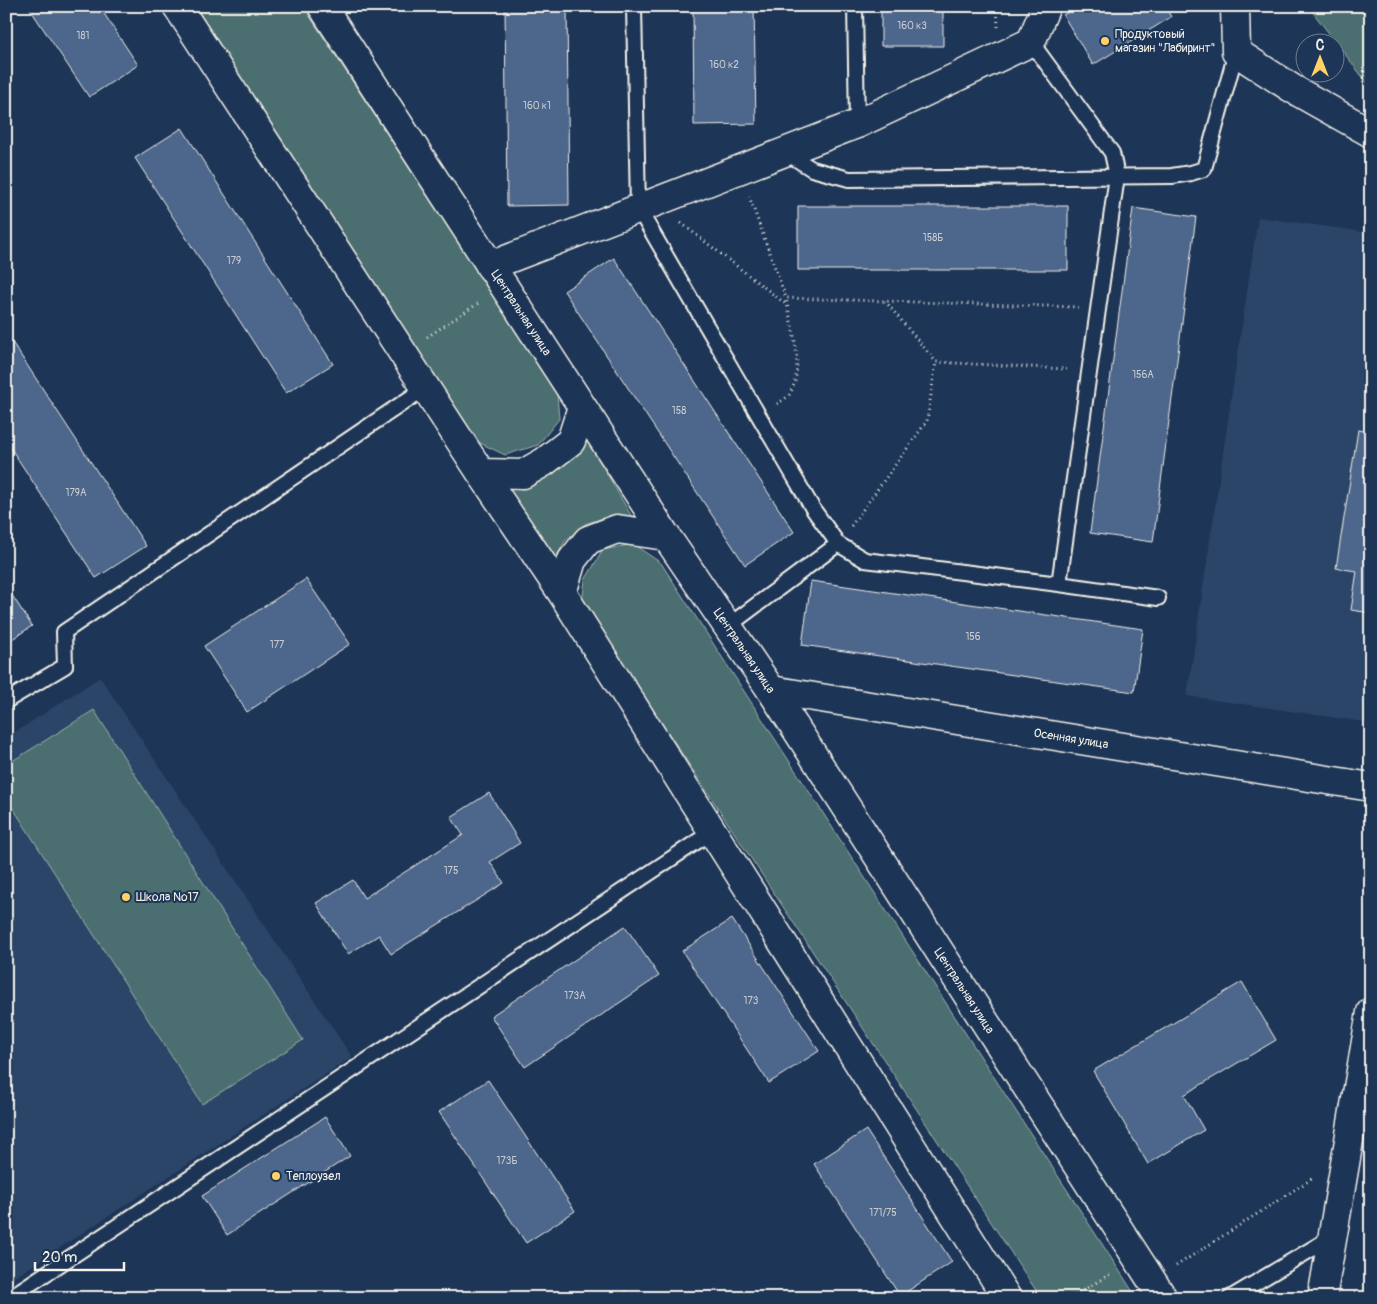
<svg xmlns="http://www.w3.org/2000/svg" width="1377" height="1304" font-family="Pangolin,sans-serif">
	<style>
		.built { fill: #2b4467 }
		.green { fill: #4c6e6f; stroke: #a0b0ac }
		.building { fill: #4d668c; stroke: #f4f1e8 }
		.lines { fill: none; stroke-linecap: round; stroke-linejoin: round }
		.service-casing { stroke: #f4f1e8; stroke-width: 18 }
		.minor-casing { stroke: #f4f1e8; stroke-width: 31 }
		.tertiary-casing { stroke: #f4f1e8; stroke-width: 31 }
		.path { stroke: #f4f1e8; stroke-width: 3; stroke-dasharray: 1 4; stroke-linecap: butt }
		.service { stroke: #1d3557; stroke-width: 14 }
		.minor { stroke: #1d3557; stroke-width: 28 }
		.tertiary { stroke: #1d3557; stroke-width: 28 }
		.poi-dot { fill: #ffd166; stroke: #1d3557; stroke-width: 2 }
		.labels { text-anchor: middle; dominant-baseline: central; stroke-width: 4; stroke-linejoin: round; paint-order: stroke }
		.number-label { font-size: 10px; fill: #caced1 }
		.poi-label { font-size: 12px; fill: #f4f1e8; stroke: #1d3557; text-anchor: start }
		.street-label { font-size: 12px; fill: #f4f1e8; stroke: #1d3557 }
	</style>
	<rect width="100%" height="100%" fill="#1d3557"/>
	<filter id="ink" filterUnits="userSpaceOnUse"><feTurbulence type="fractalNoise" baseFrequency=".02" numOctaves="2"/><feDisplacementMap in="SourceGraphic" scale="10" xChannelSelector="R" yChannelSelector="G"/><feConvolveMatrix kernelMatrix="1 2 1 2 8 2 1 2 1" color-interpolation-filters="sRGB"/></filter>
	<g filter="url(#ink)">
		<path class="built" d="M1258 217 1371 233V723L1187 696Z
			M100 677 352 1057 6 1283V738Z"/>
		<path class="green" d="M195 6H303L557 393 559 419 538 445 505 455 478 442Z
			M1308 6H1371V88Z
			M585 436 632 517 609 516 585 524 565 541 555 560 506 485Z
			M633 544 661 563 1137 1298H1041L582 602 585 580 603 550Z
			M94 710 303 1040 202 1104 6 797V765Z"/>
		<path class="building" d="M28 6H99L138 65 89 97Z
			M505 6H567L569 205 507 206Z
			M693 6H754L756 124 694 125Z
			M881 6H943V46H881Z
			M1078 6H1165L1171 17 1093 65 1063 15Z
			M182 128 333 364 286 393 135 158Z
			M798 206H1068V270H798Z
			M1133 208 1196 217 1153 542 1090 533Z
			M614 258 794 532 745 565 564 291Z
			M6 333 146 546 96 578 6 441Z
			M1358 430 1371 432V613L1351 610 1357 571 1336 568Z
			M306 579 350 644 247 712 204 646Z
			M811 581 1143 629 1134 692 802 645Z
			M6 586 32 626 6 643Z
			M489 793 520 843 490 862 504 883 391 954 379 935 348 954 316 903 353 880 364 898 463 835 451 817Z
			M732 919 819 1051 769 1083 682 951Z
			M625 926 659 976 525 1067 491 1016Z
			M1242 982 1276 1040 1184 1095 1204 1130 1148 1164 1093 1071Z
			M488 1080 575 1211 526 1243 439 1112Z
			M325 1117 350 1156 227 1235 202 1196Z
			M866 1130 952 1262 900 1296 814 1164Z
			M626 1291 631 1298H617Z"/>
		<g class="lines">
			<defs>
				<path id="service" d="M634 6 638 208 813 509 838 544 865 560 1059 584 1117 176 1112 153 1031 42
					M855 6 857 124
					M785 152 812 169 849 179 1172 176 1191 173 1204 169 1236 52
					M1059 584 1158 598
					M727 627 838 544
					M6 701 65 666 64 632 425 388
					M9 1298 713 831
					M1230 1298 1332 1237"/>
				<path id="minor" d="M1235 6 1236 52 1293 89 1371 133
					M490 266 857 124 1031 42 1046 6
					M771 690 1371 787
					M1322 1298 1371 1012"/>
				<path id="tertiary" d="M177 6 481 473 562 593 1007 1298
					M322 6 666 536 771 690 1163 1298
					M481 473 523 474 544 462 571 441 582 407
					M562 593 572 560 588 540 617 529 666 536"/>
			</defs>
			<use href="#service" class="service-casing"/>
			<use href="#minor" class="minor-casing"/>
			<use href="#tertiary" class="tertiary-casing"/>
			<path class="path" d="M997 6 998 27
				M749 196 786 298 1078 307
				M681 223 787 305
				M885 301 936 362 1067 369
				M427 337 480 302
				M777 404C781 401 787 398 789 395 806 368 791 327 786 298
				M851 526 927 421 936 362
				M1176 1266 1313 1178
				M1070 1298 1112 1273"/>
			<use href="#service" class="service"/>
			<use href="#minor" class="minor"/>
			<use href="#tertiary" class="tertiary"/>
		</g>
	</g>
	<g class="poi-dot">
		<circle cx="1105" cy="41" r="5"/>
		<circle cx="126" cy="897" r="5"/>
		<circle cx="276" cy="1176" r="5"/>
	</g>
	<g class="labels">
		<g class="number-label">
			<text x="912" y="26">160 к3</text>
			<text x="83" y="36">181</text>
			<text x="724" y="65">160 к2</text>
			<text x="537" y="106">160 к1</text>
			<text x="933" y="238">158Б</text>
			<text x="234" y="261">179</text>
			<text x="1143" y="375">156А</text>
			<text x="679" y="411">158</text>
			<text x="76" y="493">179А</text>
			<text x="973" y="637">156</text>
			<text x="277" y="645">177</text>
			<text x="451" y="871">175</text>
			<text x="575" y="996">173А</text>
			<text x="751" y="1001">173</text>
			<text x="507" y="1161">173Б</text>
			<text x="883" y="1213">171/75</text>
		</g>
		<g class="poi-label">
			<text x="1115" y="34">Продуктовый<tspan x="1115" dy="14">магазин "Лабиринт"</tspan></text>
			<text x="136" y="897">Школа №17</text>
			<text x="286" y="1176">Теплоузел</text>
		</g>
		<g class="street-label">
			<text transform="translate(521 313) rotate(57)">Центральная улица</text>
			<text transform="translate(744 651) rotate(56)">Центральная улица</text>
			<text transform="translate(1071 739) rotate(9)">Осенняя улица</text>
			<text transform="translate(964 991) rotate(57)">Центральная улица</text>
		</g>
	</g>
	<rect width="1377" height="1304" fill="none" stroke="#1d3557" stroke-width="25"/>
	<rect x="12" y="12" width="1352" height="1279" fill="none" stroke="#f4f1e8" stroke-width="2" filter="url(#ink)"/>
	<g transform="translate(1320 58)"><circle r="24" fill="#1d3557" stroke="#738091"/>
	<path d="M0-4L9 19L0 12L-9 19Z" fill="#ffd166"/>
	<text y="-8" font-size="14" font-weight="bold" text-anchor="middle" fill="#f4f1e8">С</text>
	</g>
	<path d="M35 1262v8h89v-8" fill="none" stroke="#f4f1e8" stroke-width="2.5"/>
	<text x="42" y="1262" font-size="15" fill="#f4f1e8" stroke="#1d3557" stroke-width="4" paint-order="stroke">20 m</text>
</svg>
